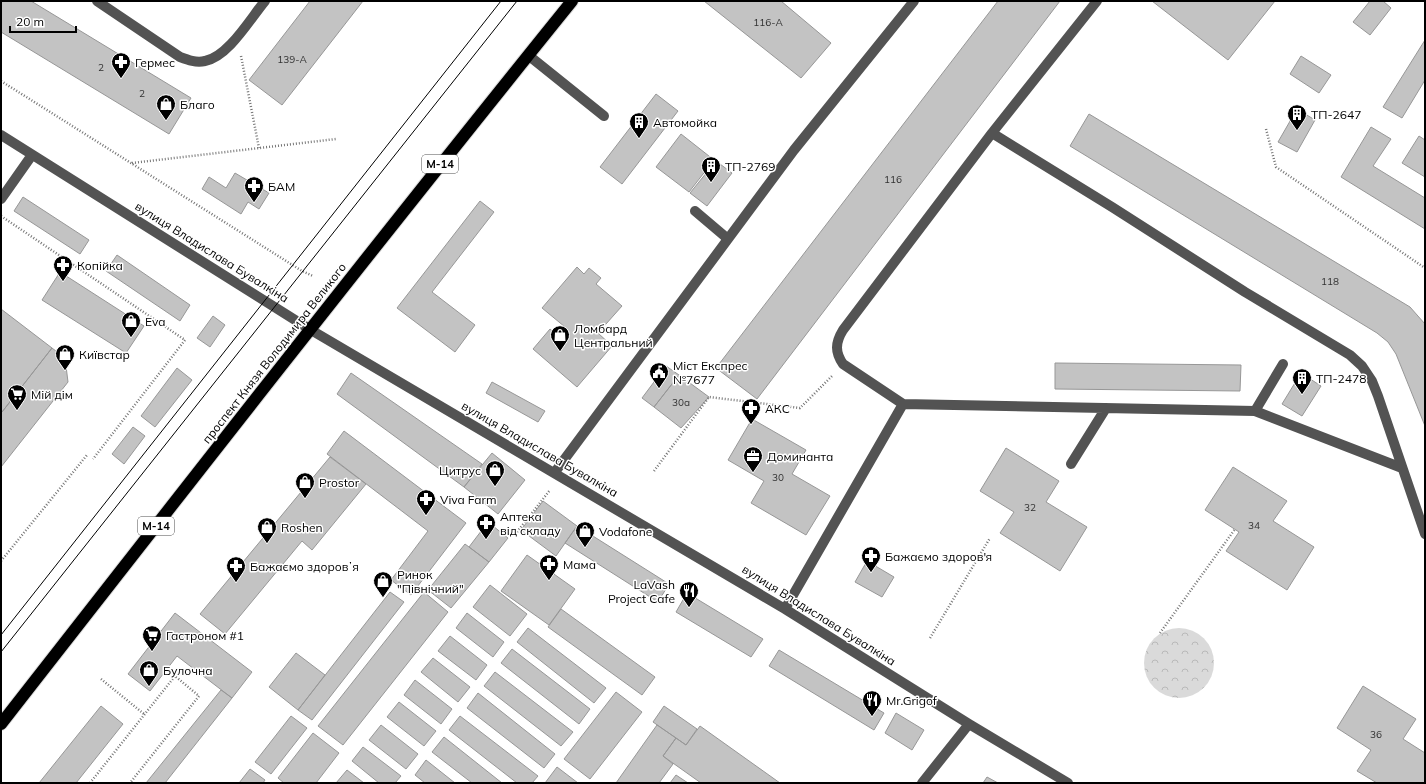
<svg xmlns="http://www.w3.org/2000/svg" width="1426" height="784" font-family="Mulish,sans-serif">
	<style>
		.forest { fill: url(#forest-crowns) }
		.building { fill: #c3c3c3; stroke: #979797 }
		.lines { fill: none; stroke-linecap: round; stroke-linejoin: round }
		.highway-casing { stroke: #dbdbdb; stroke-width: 14 }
		.path { stroke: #757575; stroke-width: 2.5; stroke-dasharray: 1 2; stroke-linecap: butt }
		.minor { stroke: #535353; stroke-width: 10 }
		.highway { stroke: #000; stroke-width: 12 }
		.tram { stroke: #000; stroke-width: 1 }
		.labels { text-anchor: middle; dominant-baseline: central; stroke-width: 3; stroke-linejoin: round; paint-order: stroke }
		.number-label { font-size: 10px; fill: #313131 }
		.shield { fill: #fff; stroke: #4c4c4c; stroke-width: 1 }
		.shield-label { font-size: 11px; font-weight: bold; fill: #000 }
		.poi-label { font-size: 12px; fill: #000; stroke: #fff; text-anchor: start }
		.street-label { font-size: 12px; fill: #000; stroke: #fff }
	</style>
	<defs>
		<pattern id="forest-crowns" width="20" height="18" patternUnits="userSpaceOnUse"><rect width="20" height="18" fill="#dadada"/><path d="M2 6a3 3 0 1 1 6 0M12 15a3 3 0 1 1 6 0" fill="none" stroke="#b9b9b9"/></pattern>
	</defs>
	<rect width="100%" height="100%" fill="#fff"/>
	<path class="forest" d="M1144 663a35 35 0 1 1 70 0a35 35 0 1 1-70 0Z"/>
	<path class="building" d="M1 1H31L191 98 169 134 1 32Z
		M310 1H363L282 105 249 80Z
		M704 1H781L831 43 801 78Z
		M998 1H1060L757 399 716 368Z
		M1152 1H1275L1228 60Z
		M1370 1H1383L1391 8 1370 35 1353 22Z
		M1425 40V80L1402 118 1383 107Z
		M1301 56 1331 75 1319 93 1290 74Z
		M656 94 678 111 622 184 600 167Z
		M1297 109 1315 120 1297 152 1278 142Z
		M1089 114 1410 307 1425 324V426L1396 354 1388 342 1377 333 1070 146Z
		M1371 127 1391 139 1373 166 1425 198V229L1341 177Z
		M681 134 714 160 689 192 656 167Z
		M1419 136 1425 140V177L1402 163Z
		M716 161 732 173 707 206 690 193Z
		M235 173 269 193 259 209 248 202 241 214 202 189 209 177 226 188Z
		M23 197 89 240 80 254 14 211Z
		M480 201 494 212 432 292 475 325 455 352 397 308Z
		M117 255 190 305 180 321 106 271Z
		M577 267 584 274 589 268 601 278 596 284 622 306 598 333 612 346 577 387 533 349 550 329 558 336 565 327 542 308Z
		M60 272 144 326 126 353 42 300Z
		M1 309 52 348 2 412 1 411Z
		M213 316 225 325 210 347 197 338Z
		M52 348 65 358 68 382 1 467V411L2 412Z
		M1055 363 1241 365 1240 391 1055 389Z
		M666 366 679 375 654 407 642 398Z
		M177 368 192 380 155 427 141 416Z
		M351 373 482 464 464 487 337 394Z
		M1301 373 1321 386 1302 416 1282 404Z
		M679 375 709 397 681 428 654 407Z
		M492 382 545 411 538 422 486 393Z
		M752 419 806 450 792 474 830 496 806 535 751 503 764 481 728 460Z
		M133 427 145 436 124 464 112 454Z
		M344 431 466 523 411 595 391 580 428 531 327 454Z
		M1006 448 1059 481 1046 502 1087 527 1060 571 1000 533 1014 512 980 491Z
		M492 453 525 480 498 514 464 487Z
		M330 457 366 484 312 550 302 541 225 634 200 614Z
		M1233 467 1287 501 1273 521 1314 547 1287 590 1226 551 1239 532 1205 510Z
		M543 501 577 526 556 556 521 530Z
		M488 522 508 538 489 562 469 547Z
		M577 526 669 584 658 602 565 543Z
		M465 544 489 562 451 608 428 590Z
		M527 555 575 589 549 625 501 591Z
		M867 561 894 577 882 597 855 582Z
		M490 585 527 614 510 636 473 607Z
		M390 592 404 602 312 720 298 710Z
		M424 592 448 612 343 745 318 726Z
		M687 593 763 639 751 657 676 612Z
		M561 609 655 677 642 695 548 627Z
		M175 613 252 672 232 698 177 656 150 691 128 674Z
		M467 613 504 642 493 657 456 628Z
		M528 628 606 688 594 703 517 642Z
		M450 636 487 665 476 680 438 651Z
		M512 649 590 709 579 724 501 663Z
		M779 650 884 713 874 730 769 666Z
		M296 653 325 675 298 710 269 687Z
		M433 658 470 687 458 702 421 672Z
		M495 672 573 732 561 746 484 686Z
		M415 680 452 709 441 724 404 695Z
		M1363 686 1416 719 1403 739 1425 753V783H1377L1357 771 1371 750 1337 728Z
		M221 690 232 698 165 783H146Z
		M616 692 642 712 590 779 564 759Z
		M478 693 555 754 544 768 467 708Z
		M399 702 436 731 424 746 387 717Z
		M101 706 123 724 76 783H39Z
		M664 706 697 729 686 745 653 722Z
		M896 713 924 730 912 750 885 733Z
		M291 716 307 728 271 774 255 762Z
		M460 716 538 776 532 783H517L449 730Z
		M381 725 418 754 406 769 369 740Z
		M657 725 676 738 663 756 673 764 659 783H616Z
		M700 726 780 783H701L663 756 676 738 686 745Z
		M313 733 339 753 316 783H284L278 778Z
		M444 737 502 783H472L432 752Z
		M363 747 401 776 395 783H379L352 761Z
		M426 760 455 783H425L415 775Z
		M557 767 578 783H545Z
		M250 769 265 780 263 783H239Z
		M347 770 364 783H336Z
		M676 775 688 783H670Z
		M987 777 998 783H983Z"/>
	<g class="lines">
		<defs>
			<path id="highway" d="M1 724C190 482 379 240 572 1"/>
		</defs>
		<use href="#highway" class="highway-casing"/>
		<path class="path" d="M241 56 259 148
			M1 81 302 271 313 276
			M1266 129 1276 167 1425 268
			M132 163 336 139
			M1 216 185 340 93 459
			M654 471 709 397 800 408 832 376
			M517 532 550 490
			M1 561 87 455
			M1160 633 1235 529
			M930 638 990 538
			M101 679 144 714
			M90 783 175 676 199 696 130 783"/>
		<path class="minor" d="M97 1 180 57C188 60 196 63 205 61 228 57 250 19 265 1
			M1097 1 992 133 843 330C835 343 835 352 843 364L903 404 1255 411 1402 468
			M528 55 604 116
			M992 133 1112 207 1245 292 1350 355 1362 366 1372 381 1378 396 1425 534
			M1 135 311 330 785 609 969 724 1068 783
			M1 199 32 155
			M695 211 728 239
			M1255 411 1283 364
			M1071 464 1106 408
			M555 472 794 150 914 1
			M785 609 903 404
			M922 783 969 724"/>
		<use href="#highway" class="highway"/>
		<path class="tram" d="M1 635 501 1
			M1 652 517 1"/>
	</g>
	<defs>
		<symbol id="pharmacy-pin" viewBox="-11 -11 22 30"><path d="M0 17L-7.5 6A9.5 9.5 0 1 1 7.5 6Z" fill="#000" stroke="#fff"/><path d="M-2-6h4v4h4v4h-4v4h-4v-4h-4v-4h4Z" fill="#fff"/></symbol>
		<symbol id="shop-pin" viewBox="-11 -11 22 30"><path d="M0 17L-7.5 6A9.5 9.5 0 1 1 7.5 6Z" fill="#000" stroke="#fff"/><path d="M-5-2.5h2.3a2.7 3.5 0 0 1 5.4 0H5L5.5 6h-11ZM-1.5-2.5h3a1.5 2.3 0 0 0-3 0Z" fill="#fff"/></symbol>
		<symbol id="building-pin" viewBox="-11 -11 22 30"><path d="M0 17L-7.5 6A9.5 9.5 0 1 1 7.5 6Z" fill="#000" stroke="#fff"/><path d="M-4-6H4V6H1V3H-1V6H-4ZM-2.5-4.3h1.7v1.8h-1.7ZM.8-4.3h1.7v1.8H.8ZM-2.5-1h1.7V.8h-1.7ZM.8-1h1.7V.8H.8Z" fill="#fff"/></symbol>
		<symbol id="civic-pin" viewBox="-11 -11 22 30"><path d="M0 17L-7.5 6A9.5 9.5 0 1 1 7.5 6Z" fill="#000" stroke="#fff"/><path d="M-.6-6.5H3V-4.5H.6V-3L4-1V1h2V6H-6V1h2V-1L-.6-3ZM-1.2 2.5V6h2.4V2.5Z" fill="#fff"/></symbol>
		<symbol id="supermarket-pin" viewBox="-11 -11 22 30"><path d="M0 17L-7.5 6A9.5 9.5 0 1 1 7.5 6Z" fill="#000" stroke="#fff"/><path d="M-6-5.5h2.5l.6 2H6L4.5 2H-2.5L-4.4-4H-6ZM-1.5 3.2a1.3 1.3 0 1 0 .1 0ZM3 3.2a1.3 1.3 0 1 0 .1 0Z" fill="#fff"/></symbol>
		<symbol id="office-pin" viewBox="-11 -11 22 30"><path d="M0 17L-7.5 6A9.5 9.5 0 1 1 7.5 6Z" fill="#000" stroke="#fff"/><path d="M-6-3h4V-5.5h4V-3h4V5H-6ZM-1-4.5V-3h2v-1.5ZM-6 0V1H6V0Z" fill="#fff"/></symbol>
		<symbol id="restaurant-pin" viewBox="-11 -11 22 30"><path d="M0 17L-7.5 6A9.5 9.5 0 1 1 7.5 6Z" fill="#000" stroke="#fff"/><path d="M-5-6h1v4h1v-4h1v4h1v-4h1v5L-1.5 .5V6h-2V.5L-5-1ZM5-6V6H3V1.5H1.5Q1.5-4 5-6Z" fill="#fff"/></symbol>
	</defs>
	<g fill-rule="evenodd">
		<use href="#pharmacy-pin" x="110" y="51" width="22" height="30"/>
		<use href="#shop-pin" x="155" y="93" width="22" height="30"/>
		<use href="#building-pin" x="1286" y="103" width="22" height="30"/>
		<use href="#building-pin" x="628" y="111" width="22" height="30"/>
		<use href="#building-pin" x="700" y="155" width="22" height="30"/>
		<use href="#pharmacy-pin" x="243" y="175" width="22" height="30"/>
		<use href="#pharmacy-pin" x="52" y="254" width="22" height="30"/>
		<use href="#shop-pin" x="120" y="310" width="22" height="30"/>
		<use href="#shop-pin" x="549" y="324" width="22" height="30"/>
		<use href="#shop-pin" x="54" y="343" width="22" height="30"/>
		<use href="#civic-pin" x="648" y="361" width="22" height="30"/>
		<use href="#building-pin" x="1291" y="367" width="22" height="30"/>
		<use href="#supermarket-pin" x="6" y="383" width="22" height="30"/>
		<use href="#pharmacy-pin" x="740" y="397" width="22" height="30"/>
		<use href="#office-pin" x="742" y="445" width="22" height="30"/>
		<use href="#shop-pin" x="484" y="459" width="22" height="30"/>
		<use href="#shop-pin" x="294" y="471" width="22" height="30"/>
		<use href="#pharmacy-pin" x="415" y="488" width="22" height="30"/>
		<use href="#pharmacy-pin" x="475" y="512" width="22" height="30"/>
		<use href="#shop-pin" x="256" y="516" width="22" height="30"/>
		<use href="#shop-pin" x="574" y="520" width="22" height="30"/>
		<use href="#pharmacy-pin" x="860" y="545" width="22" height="30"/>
		<use href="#pharmacy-pin" x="538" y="553" width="22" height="30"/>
		<use href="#pharmacy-pin" x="225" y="555" width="22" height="30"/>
		<use href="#shop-pin" x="372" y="570" width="22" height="30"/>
		<use href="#restaurant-pin" x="678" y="580" width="22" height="30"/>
		<use href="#supermarket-pin" x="141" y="624" width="22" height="30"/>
		<use href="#shop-pin" x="138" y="659" width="22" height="30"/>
		<use href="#restaurant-pin" x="861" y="689" width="22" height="30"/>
	</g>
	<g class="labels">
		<g class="number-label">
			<text x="768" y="22">116-А</text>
			<text x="292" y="59">139-А</text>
			<text x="101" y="67">2</text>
			<text x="142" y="93">2</text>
			<text x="893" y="179">116</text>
			<text x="1330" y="281">118</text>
			<text x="681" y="402">30а</text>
			<text x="778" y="477">30</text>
			<text x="1030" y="507">32</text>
			<text x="1254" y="525">34</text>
			<text x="1376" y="734">36</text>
		</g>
		<g class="shield">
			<rect x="422" y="155" width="36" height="18" rx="3"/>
			<rect x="138" y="517" width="36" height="18" rx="3"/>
		</g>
		<g class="shield-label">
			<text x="440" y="164">М-14</text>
			<text x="156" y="526">М-14</text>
		</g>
		<g class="poi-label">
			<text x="135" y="62">Гермес</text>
			<text x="180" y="104">Благо</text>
			<text x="1311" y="114">ТП-2647</text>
			<text x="653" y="122">Автомойка</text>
			<text x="725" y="166">ТП-2769</text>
			<text x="268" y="186">БАМ</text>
			<text x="77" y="265">Копійка</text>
			<text x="145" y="321">Eva</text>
			<text x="574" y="328">Ломбард<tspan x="574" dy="14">Центральний</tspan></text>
			<text x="79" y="354">Київстар</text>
			<text x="673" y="365">Міст Експрес<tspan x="673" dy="14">№7677</tspan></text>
			<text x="1316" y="378">ТП-2478</text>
			<text x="31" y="394">Мій дім</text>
			<text x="765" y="408">АКС</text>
			<text x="767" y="456">Доминанта</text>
			<text x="481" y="470" text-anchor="end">Цитрус</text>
			<text x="319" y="482">Prostor</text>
			<text x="440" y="499">Viva Farm</text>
			<text x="500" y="516">Аптека<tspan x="500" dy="14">від складу</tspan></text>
			<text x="281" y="527">Roshen</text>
			<text x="599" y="531">Vodafone</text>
			<text x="885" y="556">Бажаємо здоров'я</text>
			<text x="563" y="564">Мама</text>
			<text x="250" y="566">Бажаємо здоровʼя</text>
			<text x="397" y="574">Ринок<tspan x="397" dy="14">"Північний"</tspan></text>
			<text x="675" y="584" text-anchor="end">LaVash<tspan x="675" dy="14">Project Cafe</tspan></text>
			<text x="166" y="635">Гастроном #1</text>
			<text x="163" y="670">Булочна</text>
			<text x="886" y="700">Mr.Grigof</text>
		</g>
		<g class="street-label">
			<text transform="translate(212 252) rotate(32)">вулиця Владислава Бувалкіна</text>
			<text transform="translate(274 353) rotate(-52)">проспект Князя Володимира Великого</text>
			<text transform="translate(540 449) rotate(30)">вулиця Владислава Бувалкіна</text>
			<text transform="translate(819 615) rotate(32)">вулиця Владислава Бувалкіна</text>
		</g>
	</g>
	<rect width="1426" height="784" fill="none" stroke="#000000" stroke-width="4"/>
	<path d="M10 26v6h66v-6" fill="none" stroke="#000000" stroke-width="2"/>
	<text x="16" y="26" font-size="12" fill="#000000" stroke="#ffffff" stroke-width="3" paint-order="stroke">20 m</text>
</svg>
